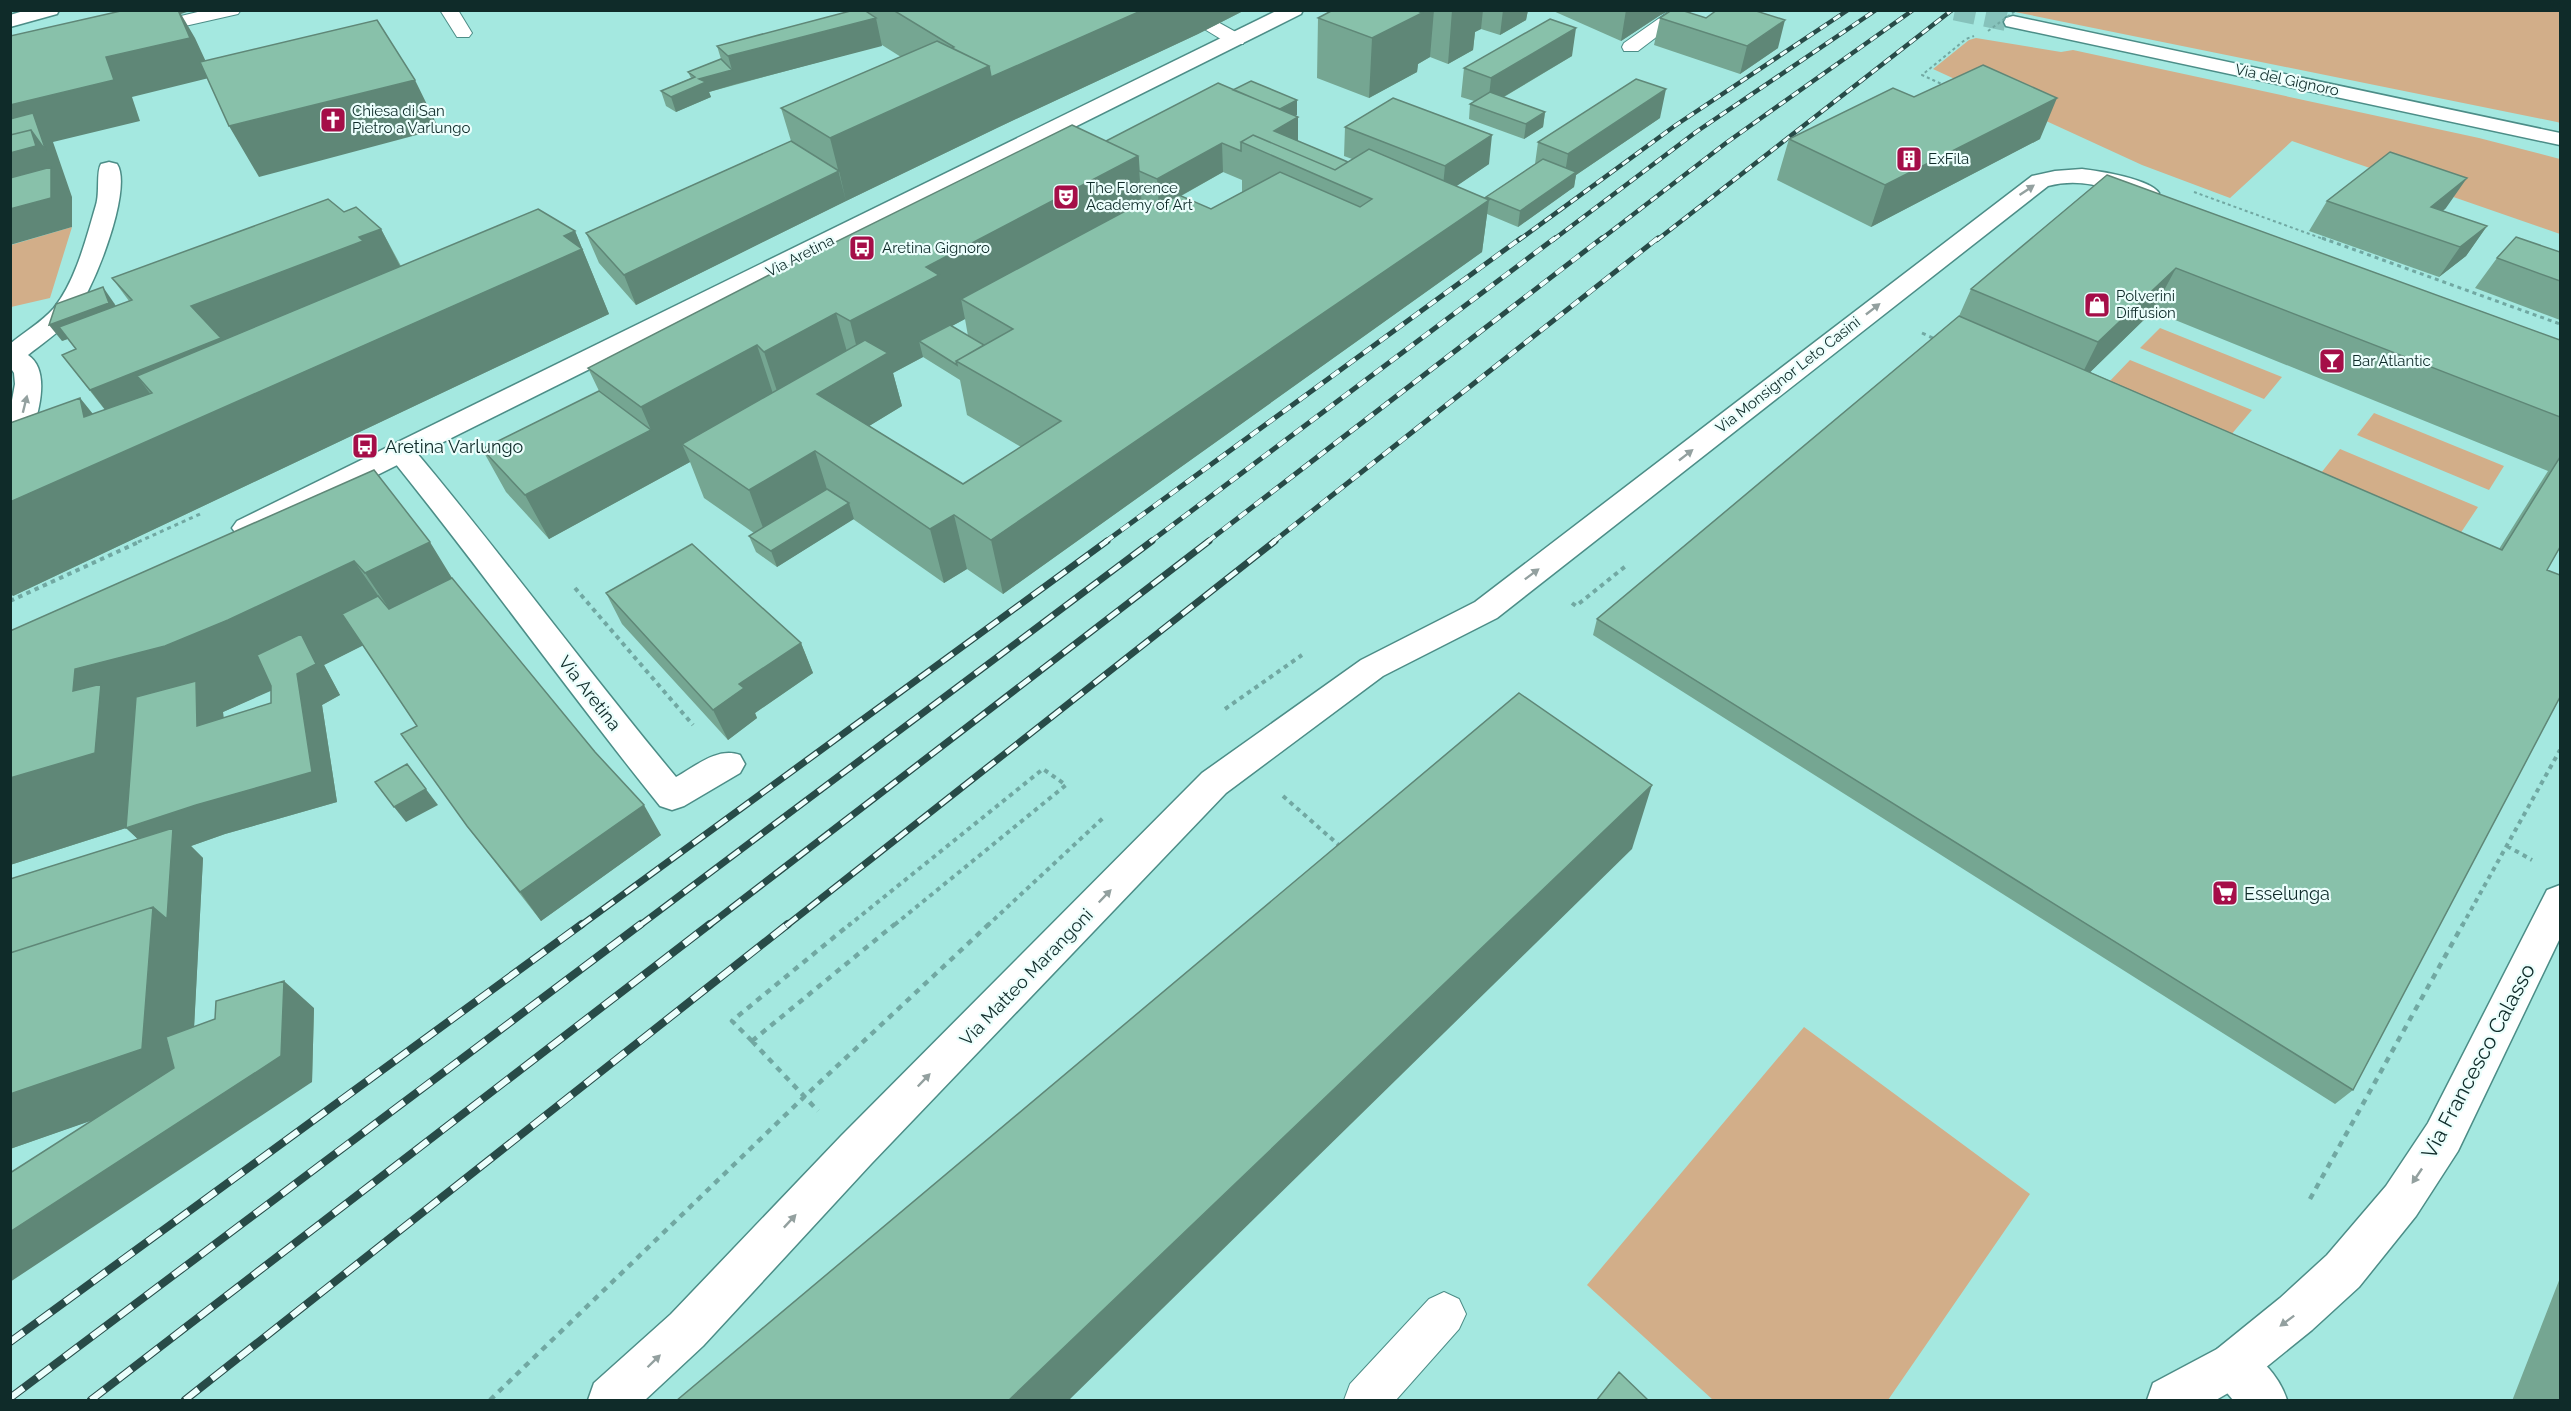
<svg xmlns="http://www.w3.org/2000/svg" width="2571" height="1411" font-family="Raleway,sans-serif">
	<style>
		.green { fill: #d2ae89 }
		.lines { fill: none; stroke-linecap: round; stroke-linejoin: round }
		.secondary-tunnel { stroke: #86c2bb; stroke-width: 21; stroke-dasharray: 21 10; stroke-linecap: butt }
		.service-casing { stroke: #4c8d87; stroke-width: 2 }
		.pedestrian-casing { stroke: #4c8d87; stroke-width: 3 }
		.minor-casing { stroke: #4c8d87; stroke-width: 3 }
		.tertiary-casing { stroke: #4c8d87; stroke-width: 3 }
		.secondary-casing { stroke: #4c8d87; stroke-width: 3 }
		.primary-casing { stroke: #4c8d87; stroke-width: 3 }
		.path-far3 { stroke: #71a8a2; stroke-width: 2; stroke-dasharray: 3 3; stroke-linecap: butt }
		.path-far2 { stroke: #71a8a2; stroke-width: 3; stroke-dasharray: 4 4; stroke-linecap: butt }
		.path-far1 { stroke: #71a8a2; stroke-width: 4; stroke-dasharray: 4.5 4.5; stroke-linecap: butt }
		.path { stroke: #71a8a2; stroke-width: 4.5; stroke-dasharray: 6 6; stroke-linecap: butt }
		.service { fill: #fff; fill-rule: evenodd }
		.pedestrian { fill: #fff; fill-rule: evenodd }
		.minor { fill: #fff; fill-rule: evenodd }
		.tertiary { fill: #fff; fill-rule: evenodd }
		.secondary { fill: #fff; fill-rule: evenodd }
		.primary { fill: #fff; fill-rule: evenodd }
		.rail-far3-casing { stroke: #284b48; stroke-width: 4.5 }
		.rail-far2-casing { stroke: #284b48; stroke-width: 5 }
		.rail-far1-casing { stroke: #284b48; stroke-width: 7 }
		.rail-casing { stroke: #284b48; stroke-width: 8 }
		.rail-far3 { stroke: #ebfefc; stroke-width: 3; stroke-dasharray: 8; stroke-linecap: butt }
		.rail-far2 { stroke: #ebfefc; stroke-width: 4; stroke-dasharray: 10; stroke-linecap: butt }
		.rail-far1 { stroke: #ebfefc; stroke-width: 4.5; stroke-dasharray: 14; stroke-linecap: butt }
		.rail { stroke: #ebfefc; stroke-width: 6; stroke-dasharray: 17; stroke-linecap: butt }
		.path-bridge { stroke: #71a8a2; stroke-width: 2; stroke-dasharray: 3 3; stroke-linecap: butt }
		.wall { fill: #75a692; fill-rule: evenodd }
		.shaded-wall { fill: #5f8777; fill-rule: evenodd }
		.building { fill: #88c1aa; stroke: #5f8777; stroke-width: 1.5 }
		.oneway { fill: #93a09f }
		.labels { text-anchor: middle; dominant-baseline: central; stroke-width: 4.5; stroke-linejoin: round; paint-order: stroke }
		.far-street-label { font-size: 15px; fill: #0f2b29; stroke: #ebfefc }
		.far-poi-label { font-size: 15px; fill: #0f2b29; stroke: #ebfefc; text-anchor: start }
		.poi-label { font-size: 18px; fill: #0f2b29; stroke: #ebfefc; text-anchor: start }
		.street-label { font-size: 18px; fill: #0f2b29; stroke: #ebfefc }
		.near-street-label { font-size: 21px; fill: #0f2b29; stroke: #ebfefc }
	</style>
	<rect width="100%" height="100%" fill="#a4e8e0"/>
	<path class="green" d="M2010 11H2560V123L2557 122Z
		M1976 38 2061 52 2073 50 2479 138 2560 159V234L2292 141 2230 198 2142 165 1933 69 1969 40Z
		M72 227 50 298 11 307V245Z
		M2160 328 2282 377 2264 399 2140 348Z
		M2130 360 2252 410 2230 436 2107 384Z
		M2374 413 2504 466 2489 490 2357 435Z
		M2340 449 2478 507 2460 534 2321 473Z
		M1804 1027 2030 1194 1888 1400H1713L1587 1285Z"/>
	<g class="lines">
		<path class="secondary-tunnel" d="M1955 10 2013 22"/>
		<defs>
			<path id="service" d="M206 10H241L238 14 145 35 139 34 136 30 139 26Z
				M440 10H458L472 33 469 37H457Z
				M1173 10H1196L1243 36 1245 40 1243 44H1229Z
				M1671 10H1692L1638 51H1624L1622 47 1624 43Z
				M1444 1292 1459 1299 1466 1314 1459 1329 1396 1400H1344L1350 1384 1429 1299Z"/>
			<path id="pedestrian" d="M2233 1342C2257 1352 2279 1375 2287 1400H2233L2217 1381 2210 1365 2217 1349Z"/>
			<path id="minor" d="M109 162 117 164C134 189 91 298 70 320 58 333 42 344 28 355 56 374 32 432 24 457L20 463 10 466V411L15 384 14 373 10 367V344C24 332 42 322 54 308 76 280 86 239 96 205 100 193 96 172 101 164Z
				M2082 169C2100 171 2150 179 2159 193L2156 198 2148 200C2113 191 2085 176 2048 186L1497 618 1383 676 1226 793 871 1164 703 1346 645 1400H588L594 1383 671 1314 841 1136 1202 773 1361 660 1475 602 2032 176 2055 171Z
				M401 443 411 446C502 554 585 668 676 777 696 766 717 747 740 755L745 764 740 773 684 806 672 810 660 806C568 692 483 572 391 458L387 452 391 446Z
				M2560 885V938L2458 1151 2416 1216 2359 1287 2312 1330 2249 1381 2216 1400H2147L2153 1383 2217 1349 2280 1298 2327 1255 2386 1186 2428 1123 2547 890Z"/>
			<path id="tertiary" d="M1278 10H1303L1301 14 257 535 247 538 237 535 232 528 237 521Z"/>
			<path id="secondary" d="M2013 16 2560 133V145L2006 26 2004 22 2006 18Z"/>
			<path id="primary" d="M27 10H59L57 14 10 27V15Z"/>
		</defs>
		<use href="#service" class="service-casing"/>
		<use href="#pedestrian" class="pedestrian-casing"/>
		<use href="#minor" class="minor-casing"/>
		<use href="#tertiary" class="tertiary-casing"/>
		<use href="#secondary" class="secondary-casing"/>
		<use href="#primary" class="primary-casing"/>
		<path class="path-far3" d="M1946 86 1922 75 1966 39 1974 36
			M2194 192 2326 240"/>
		<path class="path-far2" d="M2322 238 2560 324
			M1922 333 1935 339
			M138 542 200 514"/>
		<path class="path-far1" d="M575 588 693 725
			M10 601 141 541
			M1572 603 1576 606 1627 565
			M1225 709 1302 655
			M1283 796 1341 847
			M2507 846 2532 860
			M848 926 1043 769 1066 785 893 926
			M987 926 1103 818
			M2462 926 2560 750"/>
		<path class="path" d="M752 1041 818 1111
			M752 1041 732 1021 850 924
			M752 1041 895 924
			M2310 1199 2463 924
			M490 1400 804 1097 989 924"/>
		<use href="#service" class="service"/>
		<use href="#pedestrian" class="pedestrian"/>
		<use href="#minor" class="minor"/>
		<use href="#tertiary" class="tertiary"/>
		<use href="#secondary" class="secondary"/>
		<use href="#primary" class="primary"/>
		<defs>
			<path id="rail-far3" d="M1519 240 1676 125 1848 10
				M1553 240 1696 132 1876 10
				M1600 240 1726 143 1913 10
				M1657 240 1952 10"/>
			<path id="rail-far2" d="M1105 542 1521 238
				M1150 542 1555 238
				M1207 542 1602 238
				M1273 542 1658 238"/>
			<path id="rail-far1" d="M580 926 1107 541
				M639 926 1152 541
				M708 926 1209 541
				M786 926 1275 541"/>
			<path id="rail" d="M10 1342 582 924
				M10 1398 641 924
				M91 1400 710 924
				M185 1400 788 924"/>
		</defs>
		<use href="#rail-far3" class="rail-far3-casing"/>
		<use href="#rail-far2" class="rail-far2-casing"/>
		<use href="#rail-far1" class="rail-far1-casing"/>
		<use href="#rail" class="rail-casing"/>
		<use href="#rail-far3" class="rail-far3"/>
		<use href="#rail-far2" class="rail-far2"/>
		<use href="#rail-far1" class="rail-far1"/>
		<use href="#rail" class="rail"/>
		<path class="path-bridge" d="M1988 31 2015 11"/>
	</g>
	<path class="wall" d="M854 10H1245L1198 34 999 127 846 201 636 305 599 263 586 233 791 141 781 108 901 57 882 45 709 92 711 97 676 112 666 106 661 91 691 78 688 72 721 59 717 46Z
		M1333 10H1528L1526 20 1500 35 1481 29 1475 32 1473 50 1448 64 1430 57 1418 64 1417 72 1369 98 1317 78 1318 18Z
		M1551 10H1670L1659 16 1621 41Z
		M1660 18H1706L1778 48 1740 74 1654 45Z
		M1572 56 1504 97 1545 112 1543 127 1524 139 1469 119 1470 104 1474 101 1461 97 1464 68Z
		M1914 97 2040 139 1871 227 1777 180 1789 139Z
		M1295 115 1298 141 1348 162 1352 159 1344 156 1345 127 1489 164 1456 186 1485 199 1486 197 1535 164 1538 142 1660 118 1576 175 1574 187 1518 227 1487 214 1482 252 1003 594 967 569 944 583 853 519 777 567 756 552 749 536 754 533 704 498 690 462 549 539 506 492 482 449 599 391 588 368 1106 141 1297 115ZM1223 172 1242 180V192L1211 209 1181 196ZM965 319 968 336 952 326ZM923 357 960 380 967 415 1021 447 963 484 869 426 902 406 893 373Z
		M2107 175 2560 340V547L2547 570 2353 1090 2335 1104 1593 635 1597 619 1959 316 1971 289ZM2153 311 2548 471 2499 549 2090 372Z
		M2327 201 2446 208 2443 211 2487 226 2466 256 2439 277 2309 231Z
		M344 212 381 229 401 266 575 231 609 314 13 596 80 398 93 414 105 410 62 355 76 349 68 339 62 341 114 303 116 306 129 301 112 278Z
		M2560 252V320L2475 288 2497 258Z
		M374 470 452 578 661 835 541 921 467 826 417 726 363 645 324 665 340 695 322 705 337 802 225 834 191 846 203 858 194 1027 314 1008 312 1082 92 1120 10 1149V879L138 839 126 828 10 865V631ZM271 690V703L224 718 223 712Z
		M606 593 801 643 813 673 755 713 757 718 728 740 622 624Z
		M2560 1278V1401H2512Z"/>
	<path class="shaded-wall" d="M160 10H193L181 14 195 38 213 77 132 97 140 121 53 142 72 197V227L10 245V105L106 57Z
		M1143 10H1245L1198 34 999 127 846 201 830 138 989 66Z
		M1413 10H1434L1430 57 1418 64 1417 72 1369 98 1372 38Z
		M1452 10H1483L1481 29 1475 32 1473 50 1448 64Z
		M1503 10H1528L1526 20 1500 35Z
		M1626 10H1660L1659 16 1621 41Z
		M1660 10H1670L1659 16Z
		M876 18 882 46 736 84 732 71 736 84 709 92 711 97 676 112 671 97 699 79 732 70 728 56Z
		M1785 20 1778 48 1740 74 1747 46Z
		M1576 28 1572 56 1488 106 1491 78Z
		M415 80 439 129 259 177 229 126Z
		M1666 89 1660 118 1576 175 1574 187 1518 227 1520 211 1564 180 1568 154Z
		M2057 98 2040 139 1871 227 1885 185Z
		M1297 100V115L1266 132V117Z
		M1545 112 1543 127 1524 139 1526 124Z
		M1298 117V146L1274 131Z
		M1492 135 1489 164 1442 196 1445 166Z
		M1222 143 1223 172 1159 208 1157 179Z
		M1138 156 1143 219 961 299 965 319 950 327 919 341 923 357 893 373 902 406 833 448 786 418 764 352 836 313 853 373 862 368 850 321 926 267Z
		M839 171 846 201 636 305 624 275Z
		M2467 178 2446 208 2416 232 2431 207Z
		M1489 200 1482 252 1003 594 991 540Z
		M2487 226 2466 256 2439 277 2460 247Z
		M381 229 403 272 152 393 137 376 167 416 124 434 90 390 191 306 359 237Z
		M575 231 609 314 13 596 10 593V502L84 417 80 398 123 452Z
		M2176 268 2153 311 2076 386 2098 342Z
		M103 287 114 303 121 319 62 341 49 325Z
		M757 345 779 412 682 444 690 462 549 539 525 495 651 430 641 407Z
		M815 451 832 505 769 544 749 490Z
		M849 503 854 519 777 567 771 551Z
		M954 515 967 569 944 583 930 529Z
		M430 542 471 609 410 640 365 573Z
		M354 561 400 627 324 665 340 695 322 705 337 802 225 834 191 846 203 858 191 1086 10 1149V1094L157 857 126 828 10 865V778L73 691 75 669ZM282 686 312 772 225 756 223 712Z
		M801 643 813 673 755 713 757 718 728 740 713 710 739 684Z
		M407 764 438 805 406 822 394 807Z
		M1652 785 1632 849 1068 1401H1008Z
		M644 805 661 835 541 921 520 892Z
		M284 981 314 1008 312 1082 10 1282V1232Z"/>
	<path class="building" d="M125 10H178L190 38 106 57 114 80 10 105V36Z
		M854 10H864L876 18 728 56 717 46Z
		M893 10H1143L991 77 989 66 952 48 954 47Z
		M1333 10H1416L1422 13 1372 38 1318 18Z
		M1672 10H1681L1706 18 1717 10H1753L1785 20 1747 46 1660 18Z
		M1550 19 1576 28 1491 78 1464 68Z
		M377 20 415 80 229 126 200 62Z
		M937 41 989 66 830 138 781 108Z
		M721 59 732 70 699 79 706 82 671 97 661 91 695 77 688 72Z
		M1983 65 2057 98 1885 185 1789 139 1893 88 1914 97Z
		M1636 79 1666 89 1568 154 1538 142Z
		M1251 81 1297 100 1280 109 1233 90Z
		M1218 83 1298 117 1274 131 1348 162 1335 170 1253 135 1241 142V151L1222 143 1157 179 1139 171 1138 156 1106 141Z
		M1490 92 1545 112 1526 124 1470 104Z
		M1393 98 1492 135 1445 166 1345 127Z
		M33 113 46 151 31 130 10 135V119Z
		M1072 125 1138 156 926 267 939 275 850 321 836 313 764 352 757 345 641 407 588 368 773 273Z
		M31 130 36 146 10 153V135Z
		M1253 135 1335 170 1369 149 1489 200 991 540 954 515 930 529 815 451 749 490 682 444 865 340 888 353 817 394 963 484 1061 421 956 361 1013 329 961 299 1144 201 1157 207 1179 195 1211 209 1280 172 1360 207 1372 199 1241 142Z
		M791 141 839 171 624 275 586 233Z
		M2390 152 2467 178 2431 207 2487 226 2460 247 2327 201Z
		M1543 159 1576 172 1520 211 1486 197Z
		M51 167V198L10 209V178Z
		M2107 175 2560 340V417L2176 268 2098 342 1971 289Z
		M328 199 344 212 356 207 381 229 359 237 363 241 191 306 221 338 90 390 62 355 76 349 59 327 132 300 112 278Z
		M538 209 575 231 564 236 582 249 10 502V423L80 398 84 417 152 393 137 376Z
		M2516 237 2560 252V281L2497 258Z
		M103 287 109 303 49 325 56 304Z
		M1959 316 2502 550 2560 457V547L2547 570 2560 575V697L2353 1090 1597 619Z
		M950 325 984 345 956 361 957 365 919 341Z
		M599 391 651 430 525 495 482 449Z
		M374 470 430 542 365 573 354 561 228 620 165 646 75 669 73 691 101 684 95 753 10 778V631Z
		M827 489 849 503 771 551 749 536Z
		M692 544 801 643 739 684 744 688 713 710 606 593Z
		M452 578 595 752 644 805 520 892 467 826 401 734 417 726 342 614 378 596 389 609Z
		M301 634 316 664 297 674 312 772 196 805 126 828 136 697 196 681 197 726 271 703V686L257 655Z
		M1519 693 1652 785 1008 1401H676Z
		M407 764 426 789 394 807 375 782Z
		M173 828 167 919 153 907 10 953V879Z
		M153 907 142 1049 10 1094V953Z
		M284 981 281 1056 10 1232V1173L174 1068 166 1037 215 1019 216 1001Z
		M1619 1372 1649 1401H1596Z"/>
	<defs><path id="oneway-solid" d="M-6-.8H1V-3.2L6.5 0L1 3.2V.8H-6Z" transform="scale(1.5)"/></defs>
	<g class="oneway">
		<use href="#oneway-solid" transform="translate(2027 190) rotate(-34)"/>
		<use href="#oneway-solid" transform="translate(1873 309) rotate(-38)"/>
		<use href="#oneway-solid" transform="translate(25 404) rotate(-76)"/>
		<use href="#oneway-solid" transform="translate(1686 455) rotate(-38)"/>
		<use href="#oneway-solid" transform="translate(1532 574) rotate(-37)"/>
		<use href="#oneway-solid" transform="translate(1105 896) rotate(-46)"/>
		<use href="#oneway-solid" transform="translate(924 1080) rotate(-46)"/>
		<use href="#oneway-solid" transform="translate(2417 1176) rotate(124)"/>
		<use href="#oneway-solid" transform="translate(790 1221) rotate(-47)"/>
		<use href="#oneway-solid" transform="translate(2287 1321) rotate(143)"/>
		<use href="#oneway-solid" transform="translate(654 1361) rotate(-44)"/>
	</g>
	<defs>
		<symbol id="church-square" viewBox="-11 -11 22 22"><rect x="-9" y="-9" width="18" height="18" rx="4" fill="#a50e48" stroke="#ebfefc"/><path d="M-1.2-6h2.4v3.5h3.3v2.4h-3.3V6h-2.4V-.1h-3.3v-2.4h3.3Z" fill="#fff"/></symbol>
		<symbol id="building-square" viewBox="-11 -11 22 22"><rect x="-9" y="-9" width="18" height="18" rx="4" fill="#a50e48" stroke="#ebfefc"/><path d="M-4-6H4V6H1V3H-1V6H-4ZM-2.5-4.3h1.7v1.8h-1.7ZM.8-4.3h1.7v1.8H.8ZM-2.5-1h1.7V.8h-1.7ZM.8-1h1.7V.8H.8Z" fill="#fff"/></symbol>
		<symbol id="theatre-square" viewBox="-11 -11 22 22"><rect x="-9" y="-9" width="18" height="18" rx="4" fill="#a50e48" stroke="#ebfefc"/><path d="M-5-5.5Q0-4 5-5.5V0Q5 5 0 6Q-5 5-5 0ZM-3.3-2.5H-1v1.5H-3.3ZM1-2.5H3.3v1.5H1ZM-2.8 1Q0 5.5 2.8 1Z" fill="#fff"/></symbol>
		<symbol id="bus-square" viewBox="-11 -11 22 22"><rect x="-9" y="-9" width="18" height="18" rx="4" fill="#a50e48" stroke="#ebfefc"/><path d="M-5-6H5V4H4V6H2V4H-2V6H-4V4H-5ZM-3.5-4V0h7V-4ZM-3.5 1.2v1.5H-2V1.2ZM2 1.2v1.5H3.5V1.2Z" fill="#fff"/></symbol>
		<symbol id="shop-square" viewBox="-11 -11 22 22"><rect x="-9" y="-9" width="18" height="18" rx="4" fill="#a50e48" stroke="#ebfefc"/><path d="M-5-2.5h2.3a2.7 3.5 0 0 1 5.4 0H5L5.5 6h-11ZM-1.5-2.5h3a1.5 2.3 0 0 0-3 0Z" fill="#fff"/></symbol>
		<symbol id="bar-square" viewBox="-11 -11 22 22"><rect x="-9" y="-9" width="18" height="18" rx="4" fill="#a50e48" stroke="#ebfefc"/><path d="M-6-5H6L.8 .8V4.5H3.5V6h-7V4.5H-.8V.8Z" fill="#fff"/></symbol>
		<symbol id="supermarket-square" viewBox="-11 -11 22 22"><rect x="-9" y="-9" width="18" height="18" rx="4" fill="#a50e48" stroke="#ebfefc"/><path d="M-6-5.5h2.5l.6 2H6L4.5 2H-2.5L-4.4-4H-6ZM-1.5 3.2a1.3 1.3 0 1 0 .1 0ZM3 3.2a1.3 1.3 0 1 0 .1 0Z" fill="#fff"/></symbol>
	</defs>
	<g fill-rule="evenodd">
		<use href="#church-square" x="318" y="105" width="30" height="30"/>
		<use href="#building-square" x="1894" y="144" width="30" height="30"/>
		<use href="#theatre-square" x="1051" y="182" width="30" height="30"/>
		<use href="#bus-square" x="847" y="233" width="30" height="30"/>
		<use href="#shop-square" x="2082" y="290" width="30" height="30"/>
		<use href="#bar-square" x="2317" y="346" width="30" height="30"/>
		<use href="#bus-square" x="350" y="431" width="30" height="30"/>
		<use href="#supermarket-square" x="2210" y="878" width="30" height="30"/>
	</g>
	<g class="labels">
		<g class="far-street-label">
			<text transform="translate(2287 80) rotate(12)">Via del Gignoro</text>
			<text transform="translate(800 256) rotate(-27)">Via Aretina</text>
			<text transform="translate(1788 375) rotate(-38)">Via Monsignor Leto Casini</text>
		</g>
		<g class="far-poi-label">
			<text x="352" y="111">Chiesa di San<tspan x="352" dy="17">Pietro a Varlungo</tspan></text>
			<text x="1928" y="159">ExFila</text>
			<text x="1086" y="188">The Florence<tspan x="1086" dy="17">Academy of Art</tspan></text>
			<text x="882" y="248">Aretina Gignoro</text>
			<text x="2116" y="296">Polverini<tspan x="2116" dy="17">Diffusion</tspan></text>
			<text x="2352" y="361">Bar Atlantic</text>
		</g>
		<g class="poi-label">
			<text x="385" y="446">Aretina Varlungo</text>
			<text x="2244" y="893">Esselunga</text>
		</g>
		<g class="street-label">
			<text transform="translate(590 693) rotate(52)">Via Aretina</text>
			<text transform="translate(1026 977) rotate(-46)">Via Matteo Marangoni</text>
		</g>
		<g class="near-street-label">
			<text transform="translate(2478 1061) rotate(-62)">Via Francesco Calasso</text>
		</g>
	</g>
	<rect width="2571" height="1411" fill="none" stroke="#0f2b29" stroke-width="24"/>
</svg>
